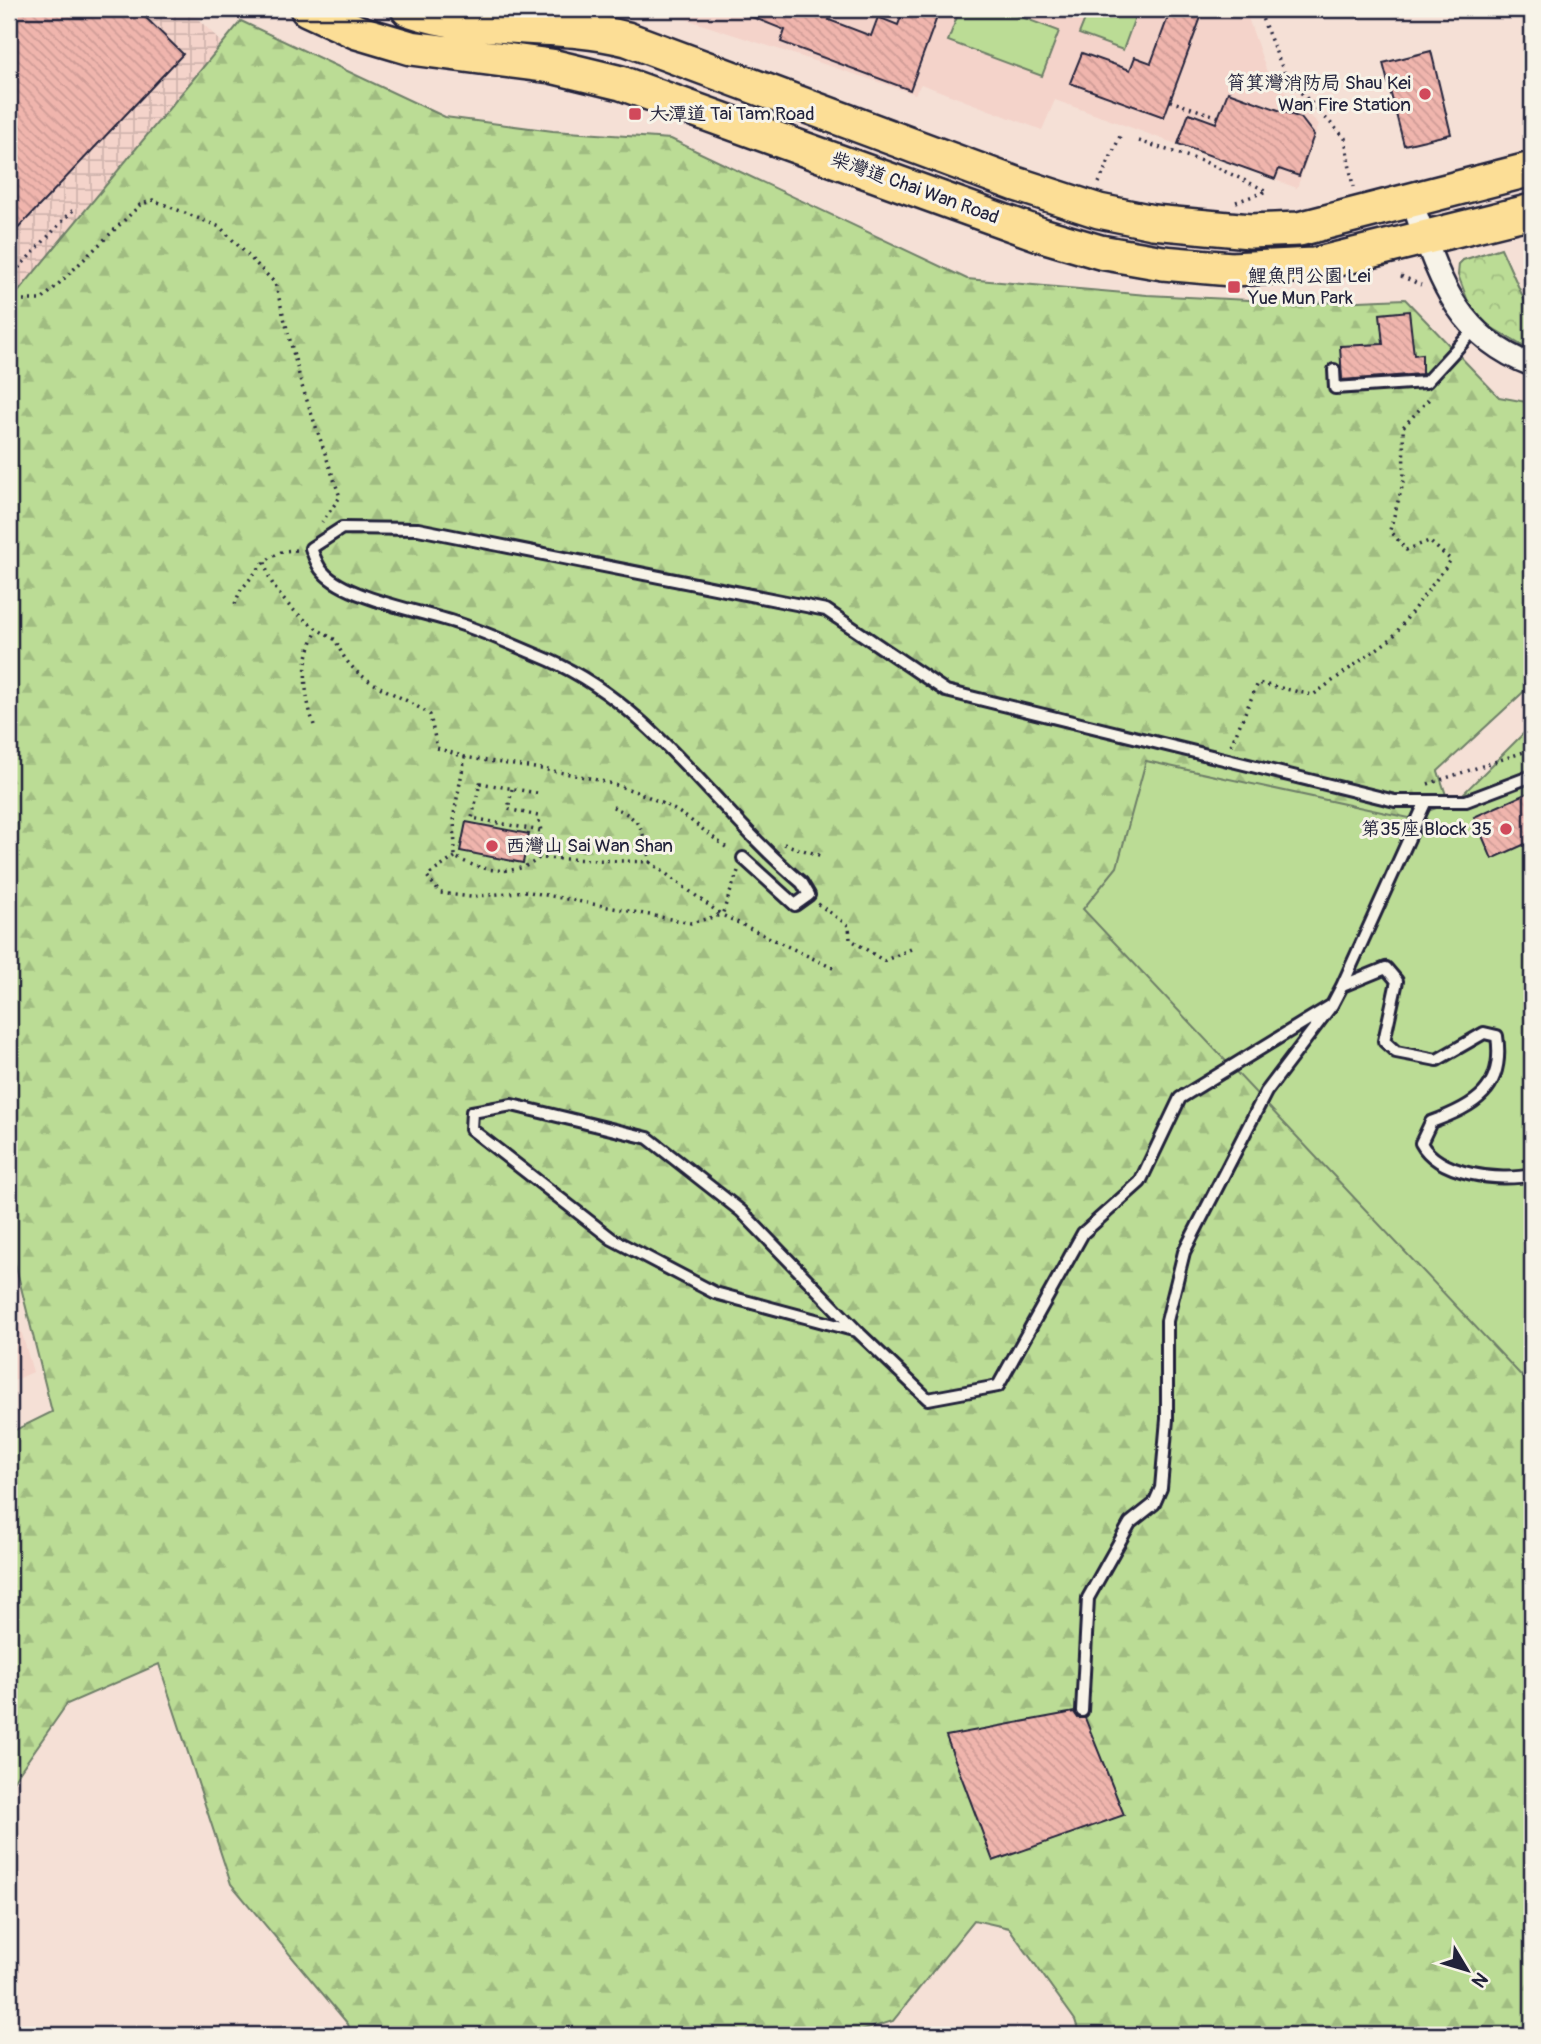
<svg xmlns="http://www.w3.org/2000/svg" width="1541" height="2044" font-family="Pangolin,'LXGW WenKai TC',sans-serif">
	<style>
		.built { fill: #f4d3ca }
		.industrial { fill: url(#industrial-grid) }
		.forest { fill: url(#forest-firs); stroke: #6e7f68; stroke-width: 2 }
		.park { fill: url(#park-crowns); stroke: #6e7f68; stroke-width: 2 }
		.pitch { fill: #bbdc95; stroke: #6e7f68; stroke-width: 2 }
		.building { fill: url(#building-back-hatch); stroke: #22223b; stroke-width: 2 }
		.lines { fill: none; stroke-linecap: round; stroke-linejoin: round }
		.service-casing { stroke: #22223b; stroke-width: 16 }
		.minor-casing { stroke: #22223b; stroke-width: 26 }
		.primary-casing { stroke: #22223b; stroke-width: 38 }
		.path { stroke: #22223b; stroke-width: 3.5; stroke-dasharray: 2 5; stroke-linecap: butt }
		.service { stroke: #f7f3e8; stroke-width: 10 }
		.minor { stroke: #f7f3e8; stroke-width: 21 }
		.primary { stroke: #fcde96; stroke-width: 33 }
		.poi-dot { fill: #d1495b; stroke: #f7f3e8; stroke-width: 2.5 }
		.labels { text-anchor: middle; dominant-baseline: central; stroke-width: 6; stroke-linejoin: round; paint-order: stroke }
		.poi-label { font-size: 19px; fill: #22223b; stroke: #f7f3e8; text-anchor: start }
		.street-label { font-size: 19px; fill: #22223b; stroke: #f7f3e8 }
	</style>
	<defs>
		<pattern id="industrial-grid" width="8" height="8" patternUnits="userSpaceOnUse" patternTransform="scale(1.75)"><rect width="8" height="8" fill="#f4d3ca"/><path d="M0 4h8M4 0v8" fill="none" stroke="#d1b5ae"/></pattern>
		<pattern id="forest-firs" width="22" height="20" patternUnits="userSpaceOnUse" patternTransform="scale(1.75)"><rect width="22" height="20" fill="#bbdc95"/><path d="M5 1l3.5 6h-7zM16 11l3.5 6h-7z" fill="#a0bc81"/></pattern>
		<pattern id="park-crowns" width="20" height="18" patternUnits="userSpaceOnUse" patternTransform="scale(1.75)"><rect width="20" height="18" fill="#bbdc95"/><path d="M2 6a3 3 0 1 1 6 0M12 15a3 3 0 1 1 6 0" fill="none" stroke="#a0bc81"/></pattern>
		<pattern id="building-back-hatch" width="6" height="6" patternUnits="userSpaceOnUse" patternTransform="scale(1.75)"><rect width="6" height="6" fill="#f0b5ad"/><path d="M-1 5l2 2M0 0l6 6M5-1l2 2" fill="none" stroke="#ce9b96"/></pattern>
	</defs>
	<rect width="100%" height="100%" fill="#f5e0d6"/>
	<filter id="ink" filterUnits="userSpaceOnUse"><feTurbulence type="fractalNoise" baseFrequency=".0143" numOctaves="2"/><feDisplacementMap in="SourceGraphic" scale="14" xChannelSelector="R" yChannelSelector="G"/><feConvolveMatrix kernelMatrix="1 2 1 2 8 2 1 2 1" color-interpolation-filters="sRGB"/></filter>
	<g filter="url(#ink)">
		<path class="built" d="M655 9H1245L1268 75 1319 124 1297 188 1055 100 1042 130 921 84 915 94Z
			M9 1289 33 1372 9 1383Z"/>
		<path class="industrial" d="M9 9H181L197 18 229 49 33 289 9 291Z"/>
		<path class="forest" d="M241 21 445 117 553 131 671 139 967 279 1147 295 1312 303 1405 299 1499 397 1532 403V684L1438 771 1475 881 1532 861V2035H1080L1075 2020 1009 1928 974 1920 893 2021 861 2031 823 2035H351L348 2024 231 1884 159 1664 67 1704 9 1787V1433L52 1412 9 1239V303Z"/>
		<path class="park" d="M1501 248 1532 317 1531 351 1474 317 1458 275 1459 264 1463 260Z"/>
		<path class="pitch" d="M960 9H1000L1059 31 1042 76 948 41Z
			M1089 9H1138L1123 50 1079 34Z
			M1532 725V1387L1083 909 1117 867 1146 761 1409 818 1456 801Z"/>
		<path class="building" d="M9 9H137L183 54 9 238Z
			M732 9H834L829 20 871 36 878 17 898 25 904 9H940L910 90 781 42 785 30Z
			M1171 9H1204L1164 117 1070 83 1082 53 1130 70 1135 57 1151 63Z
			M1431 51 1451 134 1404 145 1383 63Z
			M1228 92 1301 118 1314 135 1299 176 1279 169 1275 179 1178 144 1189 113 1216 123Z
			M1409 311 1414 355 1422 354V374L1342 380 1340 346 1383 344 1380 314Z
			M1532 791V841L1492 859 1474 817Z
			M466 822 529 834 523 863 460 851Z
			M1074 1712 1078 1718H1085L1124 1815 993 1861 946 1736Z"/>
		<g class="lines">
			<defs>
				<path id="service" d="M1334 370 1335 388 1426 382 1474 330
					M743 858 795 905 809 895 802 883C717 812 654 706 549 660 520 648 490 634 460 624 426 612 346 599 323 572 317 566 314 556 311 548L342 528 418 529 826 610 946 691 1395 801H1466L1532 776
					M1342 986 1386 968 1397 981 1384 1041 1396 1052 1437 1060 1484 1033 1497 1036C1505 1089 1475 1106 1431 1122L1421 1143C1438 1175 1499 1182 1532 1175
					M857 1331 741 1211 648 1138 512 1105 472 1112 471 1129 612 1239 715 1293 857 1331 928 1399 998 1386 1083 1233 1140 1182 1180 1098 1332 1005
					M1082 1711 1088 1598 1130 1523 1154 1504 1161 1488 1167 1419V1321L1184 1252 1266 1092 1332 1005 1342 986 1426 801"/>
				<path id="minor" d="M1412 202C1438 274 1454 336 1532 365"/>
				<path id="primary" d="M307 9 357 32 411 48 551 66 621 83 1042 235 1100 252 1163 263 1231 269 1314 265 1532 211
					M408 9C478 34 556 21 627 39L1016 184 1099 211 1153 222 1250 231 1299 229 1532 169"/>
			</defs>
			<use href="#service" class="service-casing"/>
			<use href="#minor" class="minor-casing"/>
			<use href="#primary" class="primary-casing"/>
			<path class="path" d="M1271 9 1262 18 1286 77 1345 138 1353 187
				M1170 101 1219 117
				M1139 141 1205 162 1267 191
				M1099 183 1121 134
				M1236 202 1267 191
				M1401 276 1421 285
				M9 278 75 208
				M9 300H42L140 205 153 200 220 227 275 283 302 386 340 497 322 522
				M296 550 283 551 265 561C268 594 308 626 336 640 351 685 395 689 430 715L437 748 465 757
				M235 604 240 591 265 561
				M314 725C304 695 300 659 317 631
				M1231 745 1258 683 1313 695 1392 638 1451 560 1429 541 1406 550 1390 530 1404 480 1403 427 1431 397
				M1428 784 1524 752 1532 743
				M512 789 508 809 538 816 541 831
				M537 793 480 783 472 818 541 831 539 858 650 862C642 830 644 820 611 806
				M784 844 822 856
				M455 857 427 876 440 893 471 897 525 891 691 923 721 915
				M539 858C515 878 481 871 455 857L454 814 465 757C535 770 610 773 673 809 693 820 711 837 730 850
				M650 862 722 915
				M738 871 722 915 835 969
				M818 904 849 926 850 939 884 961 911 949"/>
			<use href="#service" class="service"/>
			<use href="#minor" class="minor"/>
			<use href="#primary" class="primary"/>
		</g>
	</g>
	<g class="poi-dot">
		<circle cx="1425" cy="94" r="7"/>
		<rect x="628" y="107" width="14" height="14" rx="3.5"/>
		<rect x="1227" y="280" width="14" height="14" rx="3.5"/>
		<circle cx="1506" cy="829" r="7"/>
		<circle cx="492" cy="846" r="7"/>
	</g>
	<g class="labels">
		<g class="poi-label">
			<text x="1411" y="83" text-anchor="end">筲箕灣消防局 Shau Kei<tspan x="1411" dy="22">Wan Fire Station</tspan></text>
			<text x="649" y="114">大潭道 Tai Tam Road</text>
			<text x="1248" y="276">鯉魚門公園 Lei<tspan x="1248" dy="22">Yue Mun Park</tspan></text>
			<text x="1492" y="829" text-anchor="end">第35座 Block 35</text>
			<text x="506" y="846">西灣山 Sai Wan Shan</text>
		</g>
		<g class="street-label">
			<text transform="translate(915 188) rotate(20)">柴灣道 Chai Wan Road</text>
		</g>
	</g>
	<rect width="1541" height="2044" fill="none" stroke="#f7f3e8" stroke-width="35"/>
	<rect x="18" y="18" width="1506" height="2009" fill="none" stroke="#22223b" stroke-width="2.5" filter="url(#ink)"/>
	<g transform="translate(1467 1970) rotate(128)" stroke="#f7f3e8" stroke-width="5" paint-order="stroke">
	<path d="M0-5L12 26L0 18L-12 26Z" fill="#22223b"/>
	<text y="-10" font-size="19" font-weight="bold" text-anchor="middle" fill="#22223b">N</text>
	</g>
</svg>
